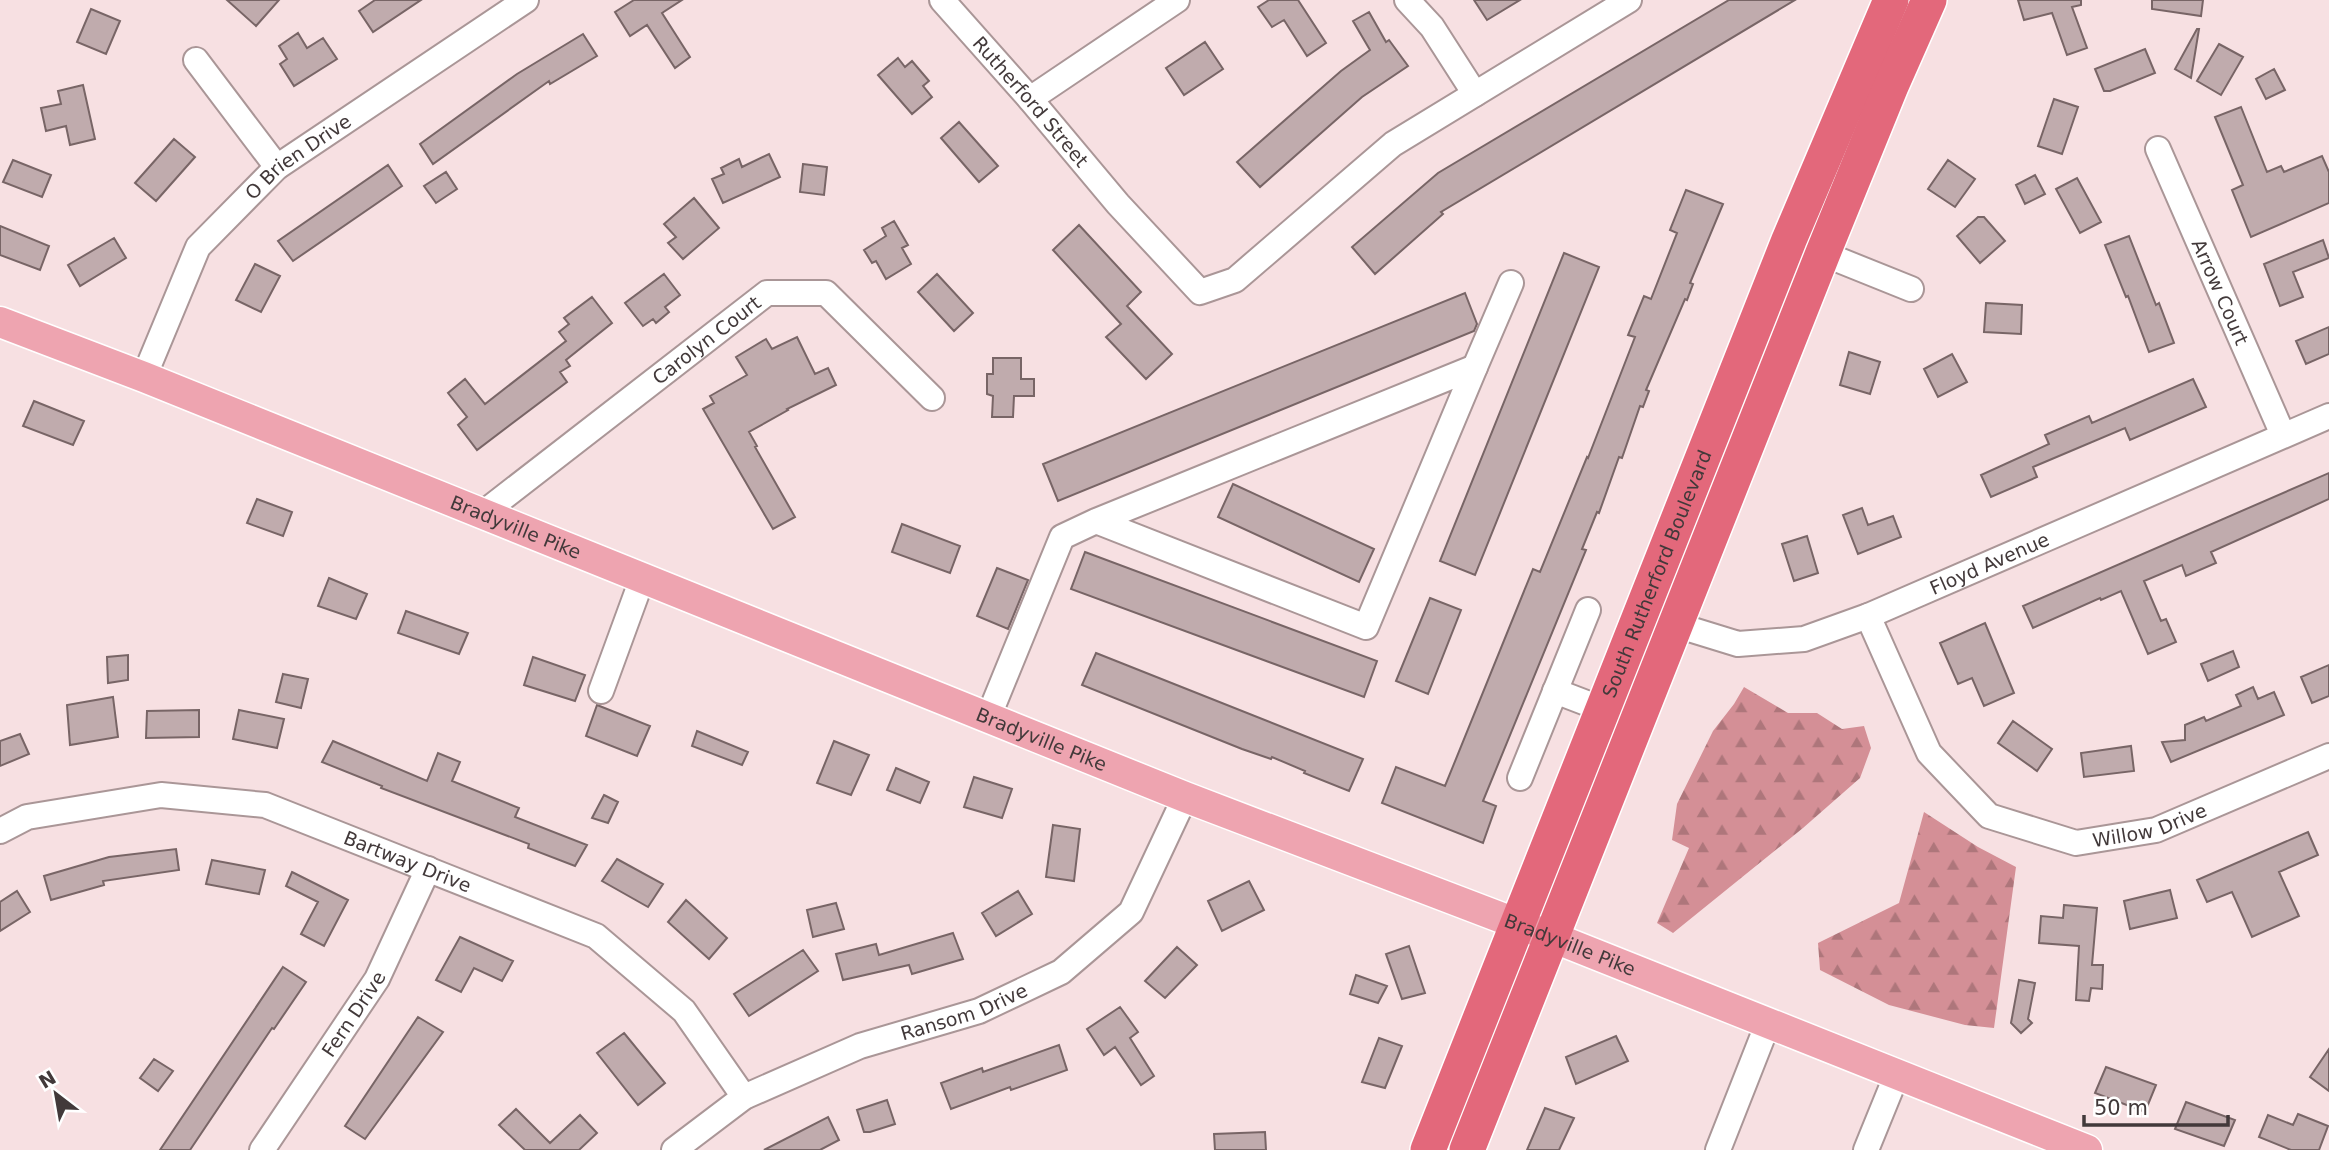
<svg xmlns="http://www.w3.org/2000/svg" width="2329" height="1150" font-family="'DejaVu Sans',sans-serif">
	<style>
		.forest { fill: url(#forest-firs) }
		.building { fill: #c0abad; stroke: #786566; stroke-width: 2 }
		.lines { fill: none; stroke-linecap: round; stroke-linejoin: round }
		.minor-casing { stroke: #aa9697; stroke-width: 28 }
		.major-casing { stroke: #fff; stroke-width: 33 }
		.highway-casing { stroke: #fff; stroke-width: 38 }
		.minor { stroke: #fff; stroke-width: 24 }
		.major { stroke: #eea4b0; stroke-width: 30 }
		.highway { stroke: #e3687b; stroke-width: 35 }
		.labels { text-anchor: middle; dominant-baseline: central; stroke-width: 6; stroke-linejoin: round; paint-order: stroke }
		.street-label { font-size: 19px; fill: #42393a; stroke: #fff }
	</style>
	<defs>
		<pattern id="forest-firs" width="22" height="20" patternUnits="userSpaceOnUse" patternTransform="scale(1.75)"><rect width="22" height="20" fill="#d48f96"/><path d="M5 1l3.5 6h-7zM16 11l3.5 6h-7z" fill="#ae767b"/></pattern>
	</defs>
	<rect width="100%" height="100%" fill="#f7e0e2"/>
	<path class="forest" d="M1744 687 1788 713H1817L1842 729 1864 726 1871 748 1860 778 1803 828 1673 933 1657 923 1689 848 1672 840 1677 804 1713 731 1734 704Z
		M1924 812 1978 847 2016 867 1994 1028 1965 1025 1889 1005 1820 970 1818 943 1899 903Z"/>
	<path class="building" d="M227 0H279L256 26Z
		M375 0H421L373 32 359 11Z
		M634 0H682L662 13 690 57 675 68 647 25 630 36 615 12Z
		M1269 0H1298L1326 43 1307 56 1284 20 1272 27 1258 7Z
		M1474 0H1520L1487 20Z
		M1729 0H1795L1441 212 1443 214 1375 274 1352 247 1438 173Z
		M2018 0H2081V5L2072 7 2087 48 2067 55 2052 13 2024 20Z
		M2152 0H2203L2201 16 2152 9Z
		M91 9 120 21 106 54 77 42Z
		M1369 12 1386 42 1389 40 1408 66 1362 97 1260 187 1237 162 1341 71 1370 50 1353 21Z
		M2197 29H2199L2191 78 2175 69Z
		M298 33 307 48 323 38 337 59 294 86 280 64 287 59 279 46Z
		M583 34 597 56 550 84 549 81 433 164 420 144 517 74Z
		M1205 42 1223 69 1184 95 1166 68Z
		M2219 44 2243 57 2221 95 2197 81Z
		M2145 49 2155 73 2110 91H2104L2095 69Z
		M898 58 905 67 912 61 929 81 923 86 932 97 912 114 878 75Z
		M2274 69 2285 90 2266 99 2256 79Z
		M83 85 95 139 70 145 66 126 46 131 41 108 61 104 58 91Z
		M2054 99 2078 107 2062 154 2038 146Z
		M2241 107 2267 172 2281 166 2284 172 2322 156 2329 172V203L2251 237 2232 190 2243 185 2215 117Z
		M959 122 998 166 979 182 941 138Z
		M174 139 195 157 156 201 135 183Z
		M769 154 780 177 723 203 712 179 724 174 721 168 739 159 742 167Z
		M13 160 51 175 42 197 3 182Z
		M1948 160 1975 179 1955 207 1928 189Z
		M803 164 827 167 824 195 800 192Z
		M388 165 402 186 293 261 278 241Z
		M446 172 457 189 436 203 424 186Z
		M2035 175 2045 194 2025 204 2016 185Z
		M2077 178 2101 222 2080 233 2056 189Z
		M1686 190 1723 204 1690 283 1693 284 1687 300 1685 299 1646 390 1649 391 1643 407 1640 406 1622 458 1619 457 1599 513 1597 512 1582 549 1586 550 1483 801 1496 806 1483 843 1382 803 1396 767 1445 786 1533 569 1540 572 1587 457 1588 458 1635 337 1628 335 1644 296 1651 299 1677 233 1670 230Z
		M694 198 719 228 683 259 668 243 676 237 664 224Z
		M1978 217H1984L2005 241 1980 263 1957 236Z
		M894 221 908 245 902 248 911 264 886 279 876 261 872 263 864 250 886 236 882 228Z
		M1079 225 1141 292 1127 306 1172 354 1146 379 1106 337 1121 324 1053 250Z
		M0 226 49 246 40 270 0 255Z
		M2129 236 2156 305 2159 303 2174 343 2149 352 2128 296 2126 297 2105 245Z
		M114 238 126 258 80 286 68 265Z
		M2323 240 2329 258 2293 272 2303 297 2280 306 2264 264Z
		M1564 253 1599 267 1475 575 1440 561Z
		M255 264 280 276 261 312 236 300Z
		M664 274 680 295 665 307 669 312 656 323 653 319 643 326 625 303Z
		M937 274 973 313 954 331 918 292Z
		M1465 293 1477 324 1474 331 1058 501 1043 464Z
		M592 297 612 323 566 360 570 366 560 372 567 382 477 450 458 425 467 417 448 393 465 379 485 404 566 341 559 332 569 324 564 318Z
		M1986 303 2022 305 2021 334 1984 332Z
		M2329 327V354L2306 364 2296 341Z
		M797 337 815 374 828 368 836 385 787 409 788 410 749 432 757 446 755 447 795 517 773 529 703 409 714 403 710 396 747 375 736 357 766 339 772 349Z
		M1849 352 1880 362 1870 394 1840 385Z
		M1952 354 1967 382 1938 397 1924 369Z
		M993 358H1021V379H1034V396H1014L1013 417H992L993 396 987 394V374H993Z
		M2193 379 2206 407 2130 440 2125 428 2033 467 2037 477 1991 497 1981 475 2049 444 2045 435 2089 416 2092 423Z
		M34 401 84 421 73 445 23 426Z
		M2329 473V499L2211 552 2216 563 2186 576 2182 565 2144 581 2161 621 2166 619 2176 642 2148 654 2121 591 2101 600 2100 598 2033 628 2023 606Z
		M1233 484 1374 549 1359 582 1218 517Z
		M257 499 292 512 283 536 247 523Z
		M1862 508 1868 525 1893 516 1901 537 1858 554 1843 515Z
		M902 524 960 546 950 573 892 552Z
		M1807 536 1818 573 1794 581 1782 544Z
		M1085 552 1377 661 1364 697 1071 589Z
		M997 568 1028 580 1008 629 977 616Z
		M329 578 367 594 356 619 318 606Z
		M1430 598 1461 610 1428 694 1396 681Z
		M406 611 468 633 459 654 398 633Z
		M1985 623 2014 693 1984 706 1972 678 1958 684 1940 643Z
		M2233 651 2239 667 2208 681 2201 664Z
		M1096 653 1363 759 1349 791 1304 773 1305 771 1272 757 1271 759 1242 749 1082 685Z
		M128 655V680L108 683 107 657Z
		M533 657 585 675 575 701 524 685Z
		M2329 665V696L2312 703 2301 677Z
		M283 674 308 679 301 708 276 702Z
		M2253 687 2258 699 2274 692 2284 715 2171 762 2162 742 2185 740V725L2204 717 2206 721 2241 706 2236 695Z
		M113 697 118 737 70 745 67 705Z
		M597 705 650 726 637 756 586 736Z
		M199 710V737L146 738 147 711Z
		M239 710 284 719 277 748 233 739Z
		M2013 721 2052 749 2037 771 1998 743Z
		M697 731 748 752 742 765 692 746Z
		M20 734 29 754 0 766V741Z
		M333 741 427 781 438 753 460 762 452 781 519 808 515 817 587 845 575 866 528 848 529 844 381 788 382 786 322 762Z
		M834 741 869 755 851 795 817 783Z
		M2131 746 2134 771 2084 777 2081 753Z
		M896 768 929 782 920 803 887 790Z
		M974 777 1012 789 1002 818 964 807Z
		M604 795 618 802 608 823 592 818Z
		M1053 825 1080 829 1074 881 1046 877Z
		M2308 832 2318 855 2279 872 2299 916 2252 937 2232 892 2207 902 2197 880Z
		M176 849 179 870 103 881 104 885 51 900 44 876 109 857Z
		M617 859 663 884 648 907 602 881Z
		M212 860 265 870 259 894 206 884Z
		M292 872 348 900 324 946 301 934 318 902 286 886Z
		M1249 881 1264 910 1222 931 1208 901Z
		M2170 890 2177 918 2130 929 2124 901Z
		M17 891 30 912 0 931V902Z
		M1018 891 1032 914 996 936 982 913Z
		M686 900 727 938 709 959 668 922Z
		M836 903 844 929 813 937 807 910Z
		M2064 905 2097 908 2092 965H2103L2102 989 2091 988 2089 1001 2076 1000 2079 946 2039 943 2041 916 2063 918Z
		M953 933 963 959 912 974 909 965 843 980 836 954 876 944 879 955Z
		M460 937 513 961 502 981 474 968 461 992 436 980Z
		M1409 946 1425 993 1402 999 1386 954Z
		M1177 947 1197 965 1165 998 1145 981Z
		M803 950 818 971 749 1016 734 994Z
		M283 967 306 982 274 1029 272 1028 190 1150H160Z
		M1356 975 1387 986 1378 1003 1350 994Z
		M2019 980 2035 983 2028 1019 2032 1023 2021 1033 2011 1023Z
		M1120 1007 1138 1032 1130 1038 1154 1076 1141 1085 1115 1047 1104 1055 1087 1029Z
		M418 1017 443 1032 365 1139 345 1126Z
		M624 1033 665 1083 638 1105 597 1053Z
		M1616 1036 1628 1061 1576 1084 1566 1057Z
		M1379 1038 1402 1046 1385 1088 1362 1082Z
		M1059 1045 1067 1070 1011 1090 1010 1087 951 1109 941 1083 982 1068 983 1072Z
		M2329 1049V1091L2310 1077Z
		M154 1059 173 1071 158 1091 140 1078Z
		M2106 1067 2156 1085 2145 1112 2095 1093Z
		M887 1100 895 1124 870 1132H864L857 1110Z
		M2186 1102 2235 1120 2224 1146 2175 1129Z
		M1545 1108 1574 1118 1559 1150H1527Z
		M516 1109 550 1143 580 1115 597 1133 579 1150H525L499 1125Z
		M2298 1114 2328 1126 2319 1150H2291L2259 1137 2268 1115 2293 1125Z
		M828 1117 839 1140 820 1150H764Z
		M1265 1132 1266 1150H1215L1214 1134Z"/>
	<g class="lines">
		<defs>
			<g id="minor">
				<path id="s1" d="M942 0 1030 99 1118 204 1200 292 1235 280 1393 144 1629 0"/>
				<path d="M1407 0 1432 27 1475 94"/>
				<path d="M196 60 277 167"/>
				<path d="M1030 99 1177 0"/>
				<path id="s2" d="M2158 149 2283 435"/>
				<path d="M1809 248 1911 289"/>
				<path d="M1475 367 1511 283"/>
				<path id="s3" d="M144 377 198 247 277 167 526 0"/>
				<path id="s4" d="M482 514 767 293H826L932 398"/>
				<path id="s5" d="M1868 616 1929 753 1989 816 2076 843 2156 830 2329 756"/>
				<path id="s6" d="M1660 620 1738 644 1804 639 1868 616 2329 416"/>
				<path d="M601 691 642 579"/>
				<path d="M1555 691 1602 709"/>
				<path d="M988 718 1062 537 1096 521 1475 367 1366 627 1096 521"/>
				<path d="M1520 778 1588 610"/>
				<path id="s7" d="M0 831 27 817 161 795 265 805 596 936 684 1011 744 1097"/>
				<path id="s8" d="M262 1150 377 979 428 869"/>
				<path id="s9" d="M674 1150 744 1097 860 1046 979 1011 1061 972 1131 912 1185 797"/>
				<path d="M1718 1150 1768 1023"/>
				<path d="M1866 1150 1897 1074"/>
			</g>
			<g id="major">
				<path id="s10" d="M0 322 144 377 1185 797 1552 937 2087 1150"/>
			</g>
			<g id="highway">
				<path id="s11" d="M1428 1150 1789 240 1891 0"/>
				<path d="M1467 1150 1823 253 1891 86 1929 0"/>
			</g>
		</defs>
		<use href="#minor" class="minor-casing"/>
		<use href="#major" class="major-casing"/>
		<use href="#highway" class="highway-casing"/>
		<use href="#minor" class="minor"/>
		<use href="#major" class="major"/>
		<use href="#highway" class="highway"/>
	</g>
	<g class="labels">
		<g class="street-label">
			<text stroke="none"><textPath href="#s1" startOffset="135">Rutherford Street</textPath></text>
			<text stroke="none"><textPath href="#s3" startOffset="276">O Brien Drive</textPath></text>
			<text stroke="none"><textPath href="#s2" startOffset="156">Arrow Court</textPath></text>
			<text stroke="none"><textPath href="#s4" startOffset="284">Carolyn Court</textPath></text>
			<text stroke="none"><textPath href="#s10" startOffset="555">Bradyville Pike</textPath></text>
			<text stroke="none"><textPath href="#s6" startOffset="348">Floyd Avenue</textPath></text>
			<text stroke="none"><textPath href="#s11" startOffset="620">South Rutherford Boulevard</textPath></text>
			<text stroke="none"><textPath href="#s10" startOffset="1122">Bradyville Pike</textPath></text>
			<text stroke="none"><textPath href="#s5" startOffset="404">Willow Drive</textPath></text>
			<text stroke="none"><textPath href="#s7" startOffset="424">Bartway Drive</textPath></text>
			<text stroke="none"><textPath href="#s10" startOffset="1689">Bradyville Pike</textPath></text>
			<text stroke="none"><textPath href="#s9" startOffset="324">Ransom Drive</textPath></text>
			<text stroke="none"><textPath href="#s8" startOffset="164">Fern Drive</textPath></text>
		</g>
	</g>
	<g transform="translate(56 1094) rotate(329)" stroke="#ffffff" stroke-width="5" paint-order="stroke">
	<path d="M0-5L12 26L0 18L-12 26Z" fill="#42393a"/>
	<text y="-10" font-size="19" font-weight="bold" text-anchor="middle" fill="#42393a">N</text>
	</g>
	<path d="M2084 1115v10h144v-10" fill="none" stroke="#42393a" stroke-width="3.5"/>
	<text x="2094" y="1115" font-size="21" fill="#42393a" stroke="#ffffff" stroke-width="5" paint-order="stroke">50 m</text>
</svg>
